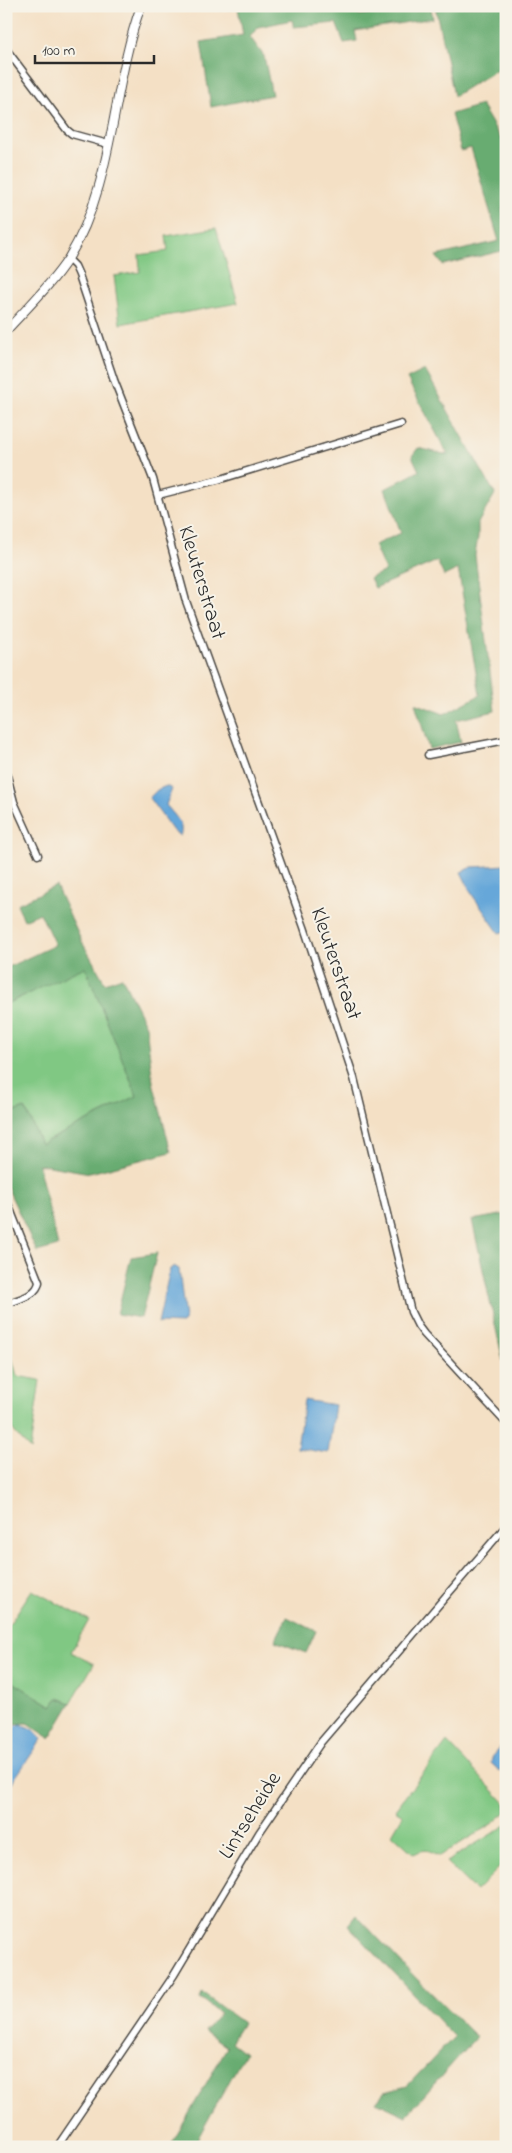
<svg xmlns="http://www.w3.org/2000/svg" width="512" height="2153" font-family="'Indie Flower',sans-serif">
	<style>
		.green { fill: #80c883; stroke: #567a57 }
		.forest { fill: #68ac71; stroke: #4a6c4e }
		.water { fill: #66a7d9; stroke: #486982 }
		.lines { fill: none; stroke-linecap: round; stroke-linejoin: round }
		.minor-casing { stroke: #494642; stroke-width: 9 }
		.tertiary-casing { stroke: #494642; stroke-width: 10 }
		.minor { stroke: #fff; stroke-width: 6 }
		.tertiary { stroke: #fff; stroke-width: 8 }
		.labels { text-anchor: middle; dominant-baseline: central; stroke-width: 4; stroke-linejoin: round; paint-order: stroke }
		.street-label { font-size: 22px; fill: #2b2b2b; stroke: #f7f3e8 }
	</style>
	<rect width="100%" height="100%" fill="#f7f3e8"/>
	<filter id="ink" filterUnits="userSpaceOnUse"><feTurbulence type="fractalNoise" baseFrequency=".02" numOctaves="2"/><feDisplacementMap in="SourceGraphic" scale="10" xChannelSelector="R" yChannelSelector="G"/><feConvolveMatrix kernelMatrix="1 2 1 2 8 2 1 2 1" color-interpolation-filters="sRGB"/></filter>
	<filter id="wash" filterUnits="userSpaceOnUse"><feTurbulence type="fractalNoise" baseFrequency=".0096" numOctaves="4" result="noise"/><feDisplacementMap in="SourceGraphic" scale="20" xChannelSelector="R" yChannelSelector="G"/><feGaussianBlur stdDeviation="1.12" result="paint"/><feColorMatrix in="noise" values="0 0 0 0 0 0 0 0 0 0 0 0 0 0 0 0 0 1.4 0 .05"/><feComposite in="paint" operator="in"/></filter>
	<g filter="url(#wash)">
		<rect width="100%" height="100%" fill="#f4e0c5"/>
		<path class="green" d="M216 228 238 303 120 324 114 276 140 272 139 255 168 251 166 236Z
			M85 966 137 1096 41 1144 25 1108 8 1114 6 1110V1004Z
			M6 1335 17 1376 40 1380 30 1450 6 1422Z
			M32 1590 89 1620 71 1652 94 1664 71 1703 58 1698 52 1706 6 1678V1629Z
			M447 1742 505 1803 506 1812 493 1823 440 1856C430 1850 425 1848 414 1854L392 1834 403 1815 395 1810Z
			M506 1825V1861L476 1891 446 1862Z"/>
		<path class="forest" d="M220 6H356L359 15 431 8 433 18 355 31 357 41 344 43 336 23 294 27 292 20 258 27 250 37 264 56 272 95 211 107 201 42 243 35 238 8 220 10Z
			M435 6H506V64L454 96Z
			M481 105 506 147V207L502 209 506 222V250L443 265 436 256 499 241 471 148 461 151 451 114Z
			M425 370 495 494 478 523V537L475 555 495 711 456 720 461 742 429 749 415 703 444 714 480 695 458 569 444 576 437 561 375 588 370 578 385 571 374 545 401 533 385 489 419 471 412 456 418 448 448 455 407 379Z
			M56 886 81 940 105 983 122 977 146 1026 153 1082 171 1152 90 1173 38 1164 58 1246 37 1252 6 1185V1110L8 1114 25 1108 41 1144 137 1096 85 967 6 1004V968L55 945 40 913 24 920 17 904Z
			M506 1214V1361H503L472 1220Z
			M157 1253 141 1318 117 1314 131 1257Z
			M287 1617 316 1631 306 1653 275 1641Z
			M6 1678 52 1706 58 1698 71 1703 50 1738 27 1723 12 1724 6 1721Z
			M356 1915 415 1977 476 2037 406 2116 376 2102 384 2092 407 2086 454 2037 348 1925Z
			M202 1993 243 2023 231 2042 245 2053 193 2147H170L227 2047 205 2031 220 2013 200 1999Z"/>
		<path class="water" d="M166 786 172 789 166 805C174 815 185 824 180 836L173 831 149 798 157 790Z
			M506 865V931L499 933 473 896 461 872 472 867Z
			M174 1266 179 1269 185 1319 182 1324 158 1323 170 1269Z
			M304 1400 335 1405 328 1453 297 1448Z
			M21 1724 34 1730 42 1739 6 1791V1730Z
			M506 1741V1777L491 1763 493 1755Z"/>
	</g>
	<g filter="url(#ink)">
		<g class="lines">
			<defs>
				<path id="minor" d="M6 49 67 130 72 134 108 144
					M68 259 75 266 79 275 114 380 153 479 186 601 304 927 354 1078 411 1312 418 1326 424 1334 506 1423
					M158 495 221 479 401 424
					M428 755 506 740
					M6 772 14 802 38 855
					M6 1199 39 1282C37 1296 18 1299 6 1304
					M57 2147 174 1975 259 1833 321 1742 506 1526"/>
				<path id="tertiary" d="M6 331C27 308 51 285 68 259 115 183 111 88 141 6"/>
			</defs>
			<use href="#minor" class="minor-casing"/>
			<use href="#tertiary" class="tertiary-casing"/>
			<use href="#minor" class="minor"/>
			<use href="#tertiary" class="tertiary"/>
		</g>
	</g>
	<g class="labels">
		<g class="street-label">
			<text transform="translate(201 583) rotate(73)">Kleuterstraat</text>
			<text transform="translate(335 964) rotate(71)">Kleuterstraat</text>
			<text transform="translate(251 1816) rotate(-58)">Lintseheide</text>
		</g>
	</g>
	<rect width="512" height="2153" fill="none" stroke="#f7f3e8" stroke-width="25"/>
	<path d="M35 55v8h119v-8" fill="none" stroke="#2b2b2b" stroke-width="2.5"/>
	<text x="42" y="55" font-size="15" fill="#2b2b2b" stroke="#f7f3e8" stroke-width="4" paint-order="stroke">100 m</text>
</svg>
